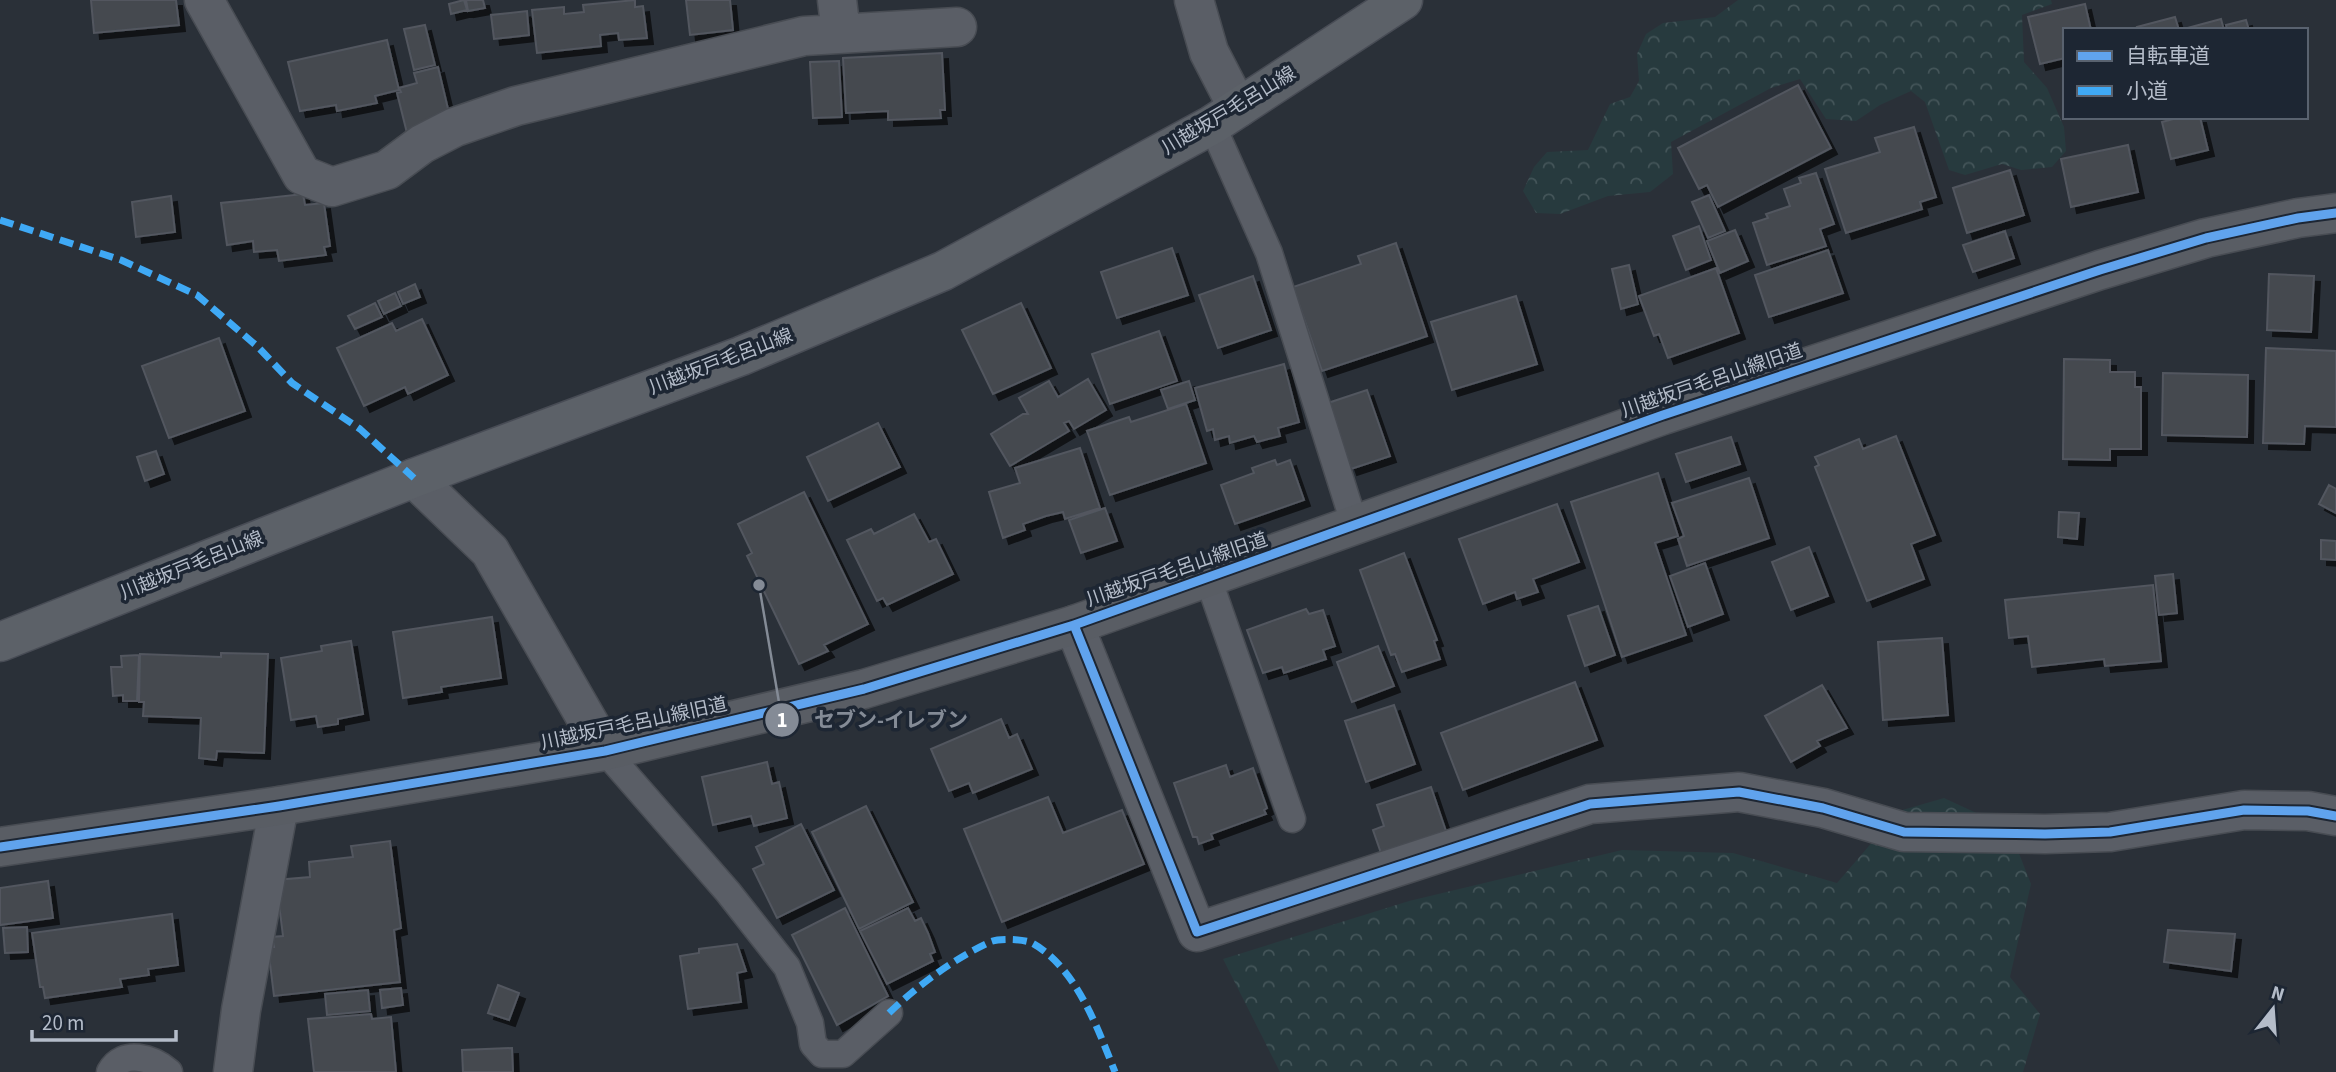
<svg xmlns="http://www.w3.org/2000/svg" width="2336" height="1072" font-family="'Source Sans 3','Noto Sans JP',sans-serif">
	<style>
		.forest { fill: url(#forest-crowns) }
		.building { fill: #444950; stroke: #52575f; stroke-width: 2; filter: url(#shadow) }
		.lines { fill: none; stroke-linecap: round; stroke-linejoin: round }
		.lane-casing { stroke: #484c53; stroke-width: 29 }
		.street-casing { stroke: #484c53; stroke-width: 41 }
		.secondary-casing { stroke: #484c53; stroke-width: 41 }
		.primary-casing { stroke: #484c55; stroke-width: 41 }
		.lane { stroke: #5a5e66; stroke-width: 26 }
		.street { stroke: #5a5e66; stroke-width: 38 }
		.secondary { stroke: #595d64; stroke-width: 38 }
		.primary { stroke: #5c6168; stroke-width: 38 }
		.quiet { stroke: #3fa9f5; stroke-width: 7; stroke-dasharray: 14 7; stroke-linecap: butt }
		.cycleway-casing { stroke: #1d2633; stroke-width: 13 }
		.cycleway { stroke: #60a3ed; stroke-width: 9 }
		.labels { text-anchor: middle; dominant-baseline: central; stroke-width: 7; stroke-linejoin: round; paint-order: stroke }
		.street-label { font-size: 19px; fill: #b4bcc9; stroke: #1d2633 }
		.leader { fill: none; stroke: #848b96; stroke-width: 2.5 }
		.callout-dot { fill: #848b96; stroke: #1d2633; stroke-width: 2.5 }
		.mark-label { font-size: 21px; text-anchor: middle; font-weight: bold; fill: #fff }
		.callout-label { font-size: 21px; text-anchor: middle; font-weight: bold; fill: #848b96; stroke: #1d2633; stroke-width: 7; stroke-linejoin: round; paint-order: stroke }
	</style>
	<defs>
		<pattern id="forest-crowns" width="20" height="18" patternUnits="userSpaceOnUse" patternTransform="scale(1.75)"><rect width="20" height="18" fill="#273a3e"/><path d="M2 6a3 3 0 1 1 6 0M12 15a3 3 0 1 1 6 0" fill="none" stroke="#445559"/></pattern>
		<filter id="shadow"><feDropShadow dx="6" dy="6" stdDeviation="0" flood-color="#0009"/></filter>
	</defs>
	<rect width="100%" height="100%" fill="#2a3038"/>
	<path class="forest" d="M1738 0H2051L2052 4 2022 15 2024 62 2047 88 2064 127 2066 151 2052 167 2021 170 2002 164 1965 175 1949 170 1925 102 1911 91 1880 105 1856 121 1826 119 1800 79 1771 88 1671 142 1673 174 1650 192 1608 196 1560 214 1536 213 1523 191 1534 167 1547 152 1588 150 1610 104 1630 97 1639 81 1637 54 1646 34 1663 23 1715 17Z
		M1944 798 2009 828 2031 884 2010 977 2040 1014 2023 1072H1280L1223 959 1409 901 1622 850 1733 853 1837 883 1899 811Z"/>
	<path class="building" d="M91 0H176L179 25 94 33Z
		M464 0 467 10 451 14 449 4Z
		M466 0H483L485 8 468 11Z
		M635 0V7L643 6 647 38 619 40 618 33 600 35 601 46 537 53 532 10 564 7V14L584 12 583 5Z
		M686 0H730L733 30 690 35Z
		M2085 4 2091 30H2065V58L2040 64 2028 17Z
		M527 11 529 35 494 39 491 15Z
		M2175 17 2179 30H2138L2137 27Z
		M2221 19 2224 30H2180Z
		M2246 20 2249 30H2227L2226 25Z
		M425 25 435 65 414 70 404 29Z
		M387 40 399 90 375 96 377 103 337 111 336 105 300 111 288 62Z
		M942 53 945 110H940L941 118 888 120V111L846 113 843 58Z
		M839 61 842 117 813 118 810 62Z
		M438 67 449 113 407 133 397 93 401 92 399 88 417 83 414 73Z
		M1798 85 1831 148 1718 207 1707 185 1699 189 1678 148Z
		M2181 117H2200L2208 150 2171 159 2162 122Z
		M1914 127 1936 197 1920 202 1922 209 1846 233 1825 169 1880 152 1875 138Z
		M2128 145 2138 192 2071 207 2061 159Z
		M2010 170 2024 215 1967 233 1953 188Z
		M1816 173 1834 224 1820 229 1826 246 1767 265 1753 223 1768 218 1766 214 1790 206 1784 189 1801 183 1799 178Z
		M303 194 305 205 324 203 330 246 324 247 326 255 279 261 277 250 254 252 253 241 227 245 221 203Z
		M1709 195 1725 231 1708 238 1692 202Z
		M171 196 175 232 136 237 132 202Z
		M1699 226 1711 260 1686 270 1673 236Z
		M1735 230 1748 261 1720 273 1707 241Z
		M2005 231 2014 258 1973 272 1963 245Z
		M1396 243 1427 336 1322 371 1293 287 1361 264 1358 256Z
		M1172 248 1188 295 1117 318 1101 272Z
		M1828 250 1843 293 1769 317 1755 275Z
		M1629 265 1638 304 1621 309 1612 269Z
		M1716 268 1739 333 1668 358 1659 334 1654 336 1639 296Z
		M2269 274 2314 276 2311 332 2267 330Z
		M1253 276 1271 330 1218 348 1199 295Z
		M415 284 420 297 403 304 398 292Z
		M395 293 401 306 384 314 378 301Z
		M1516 296 1537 364 1452 390 1431 322Z
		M375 303 382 317 355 329 348 316Z
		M1021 303 1051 368 993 394 962 330Z
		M422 319 448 375 408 394 405 387 364 406 337 348 392 323 396 331Z
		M1159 331 1177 381 1110 404 1092 354Z
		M219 338 245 411 169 438 142 366Z
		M2266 348 2336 351V427L2305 426 2304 444 2263 443Z
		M2064 359 2110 360V372H2135V387H2141V449H2110V460L2063 459Z
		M1284 364 1299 422 1278 428 1280 436 1257 442 1254 436 1230 443 1229 436 1215 440 1213 429 1207 431 1195 388Z
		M2163 373 2248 375 2247 437 2162 435Z
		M1088 379 1106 410 1074 429 1069 421 1064 423 1069 431 1010 466 991 434 1023 414H1028L1019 398 1049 381 1058 397Z
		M1189 381 1195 400 1168 409 1161 390Z
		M1367 390 1390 456 1351 469 1328 403Z
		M1186 404 1206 463 1110 495 1087 431 1129 417 1131 422Z
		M878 423 900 467 828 501 807 457Z
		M1896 436 1935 535 1911 544 1924 579 1867 601 1815 467 1819 465 1815 457 1859 439 1863 449Z
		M1731 437 1740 464 1686 482 1676 454Z
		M1080 448 1100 508 1065 519 1063 512 1046 516 1023 524 1025 530 1003 538 989 492 1020 483 1015 468Z
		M156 451 164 474 145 481 137 457Z
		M1275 460 1277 465 1290 460 1304 500 1235 524 1221 485 1254 473 1252 468Z
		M1658 473 1678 536 1655 543 1686 635 1622 657 1571 502Z
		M1749 478 1769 538 1687 566 1678 539 1684 536 1672 503Z
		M2329 485 2336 489V513L2319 504Z
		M804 492 868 624 824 645 828 651 799 664 747 556 752 553 738 524Z
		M1557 504 1579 562 1533 579 1538 592 1517 599 1515 592 1483 604 1459 539Z
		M1105 508 1117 541 1081 553 1069 520Z
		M2059 512 2079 513 2077 539 2058 537Z
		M914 514 929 542 936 539 953 574 887 605 883 598 877 601 847 540 871 529 874 534Z
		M2321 540 2336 541V560L2321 559Z
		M1809 547 1828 596 1791 610 1772 562Z
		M1404 553 1437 640 1434 641 1440 659 1402 672 1395 654 1391 655 1360 570Z
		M1705 563 1723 614 1688 627 1670 576Z
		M2173 574 2177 613 2159 615 2155 576Z
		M2153 585 2161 661 2105 666 2104 659 2032 667 2028 636 2009 638 2005 600Z
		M1598 606 1615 655 1585 666 1568 616Z
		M1306 609 1309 614 1323 610 1335 646 1323 650 1326 659 1284 673 1282 667 1263 673 1247 630Z
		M492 617 501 678 441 687 442 692 403 698 393 632Z
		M1942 638 1948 715 1883 720 1878 642Z
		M351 641 363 714 338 719V724L318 727 316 716 291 720 281 658 322 651 321 646Z
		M1378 646 1394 686 1352 702 1337 662Z
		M221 653 268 654 264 753 217 751 216 760 199 758 201 718 143 716 144 702H139L140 654 221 657Z
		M139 655 137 701H123V695L113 696 111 667H122L121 656Z
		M1575 682 1597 740 1463 790 1441 733Z
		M1822 685 1847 728 1817 741 1820 746 1791 762 1765 716Z
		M1394 705 1415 764 1366 782 1345 721Z
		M1001 719 1009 738 1017 734 1032 769 973 793 969 783 949 791 931 749Z
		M767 762 772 784 779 782 787 818 754 826 751 816 713 825 702 777Z
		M1226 765 1230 777 1253 768 1267 808 1264 810 1266 814 1211 834 1213 839 1199 844 1197 837H1193L1174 783Z
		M1431 787 1447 834 1382 856 1373 830 1384 826 1377 805Z
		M1048 797 1063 833 1122 810 1144 864 1002 922 964 829Z
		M866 806 913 902 859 929 812 832Z
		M801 824 834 890 777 918 753 869 764 864 756 847Z
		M390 841 401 928 394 930 400 982 274 996 268 947H274L272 937 283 936 276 880 310 877 309 862 353 857 351 846Z
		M48 881 53 918 0 925V888Z
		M845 908 888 996 837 1025 792 935Z
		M908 908 915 921 921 918 928 933 935 952 930 954 933 961 887 984 860 931Z
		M172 914 178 965 148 969 149 975 120 979 122 987 45 998 43 987H40L32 933Z
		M27 927 28 952 5 953 3 928Z
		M2168 930 2235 934 2231 971 2164 962Z
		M737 944 746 971 737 973 741 1002 688 1009 680 956 699 953V949Z
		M498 985 519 993 509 1020 488 1013Z
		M401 988 403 1005 382 1008 380 990Z
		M368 990 370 1011 327 1015 325 994Z
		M371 1014 372 1019 391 1017 396 1072H314L308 1019Z
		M512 1048 513 1072H463L462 1050Z"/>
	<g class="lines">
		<defs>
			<path id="lane" d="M1212 125 1269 253 1355 526
				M1208 578 1292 819
				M605 751 728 892 787 967 810 1023 813 1044 822 1054H843L889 1013
				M110 1072C123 1048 153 1058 169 1072"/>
			<path id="street" d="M204 0 302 175 332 187 387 170 422 144 455 127 516 106 804 36 957 27
				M837 0 841 33
				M1194 0 1209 52 1238 108
				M414 478 490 551 605 751
				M1074 625 1197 932 1590 804 1739 792 1823 808 1904 832 2045 834 2110 832 2244 810 2308 811 2336 816
				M233 1072 241 1010 279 806"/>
			<path id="secondary" d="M0 847 279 806 605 751 864 689 1074 625 1663 415 2100 270 2206 238 2298 218 2336 213"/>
			<path id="primary" d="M0 642 414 478 741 356 943 271 1212 125 1403 0"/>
		</defs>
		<use href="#lane" class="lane-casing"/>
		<use href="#street" class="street-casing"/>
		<use href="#secondary" class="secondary-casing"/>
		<use href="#primary" class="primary-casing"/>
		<use href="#lane" class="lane"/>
		<use href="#street" class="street"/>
		<use href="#secondary" class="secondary"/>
		<use href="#primary" class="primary"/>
		<path class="quiet" d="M0 220 121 260 197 295 258 347 292 383 360 429 414 478
			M889 1013C917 986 955 958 990 942 998 938 1024 939 1032 943 1076 967 1098 1029 1115 1072"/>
		<defs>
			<path id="cycleway" d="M1074 625 1197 932 1590 804 1739 792 1823 808 1904 832 2045 834 2110 832 2244 810 2308 811 2336 816
				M0 847 279 806 605 751 864 689 1074 625 1663 415 2100 270 2206 238 2298 218 2336 213"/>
		</defs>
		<use href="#cycleway" class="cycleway-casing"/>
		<use href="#cycleway" class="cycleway"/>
	</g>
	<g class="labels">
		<g class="street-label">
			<text transform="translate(1229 111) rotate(-31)">川越坂戸毛呂山線</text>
			<text transform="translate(721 362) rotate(-21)">川越坂戸毛呂山線</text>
			<text transform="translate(1712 381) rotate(-19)">川越坂戸毛呂山線旧道</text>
			<text transform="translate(192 566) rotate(-22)">川越坂戸毛呂山線</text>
			<text transform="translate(1177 570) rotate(-19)">川越坂戸毛呂山線旧道</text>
			<text transform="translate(634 724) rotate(-12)">川越坂戸毛呂山線旧道</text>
		</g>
	</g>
	<path class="leader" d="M759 585L782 720"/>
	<g class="callout-dot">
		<circle cx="759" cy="585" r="7"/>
		<circle cx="782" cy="720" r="18"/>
	</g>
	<g class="mark-label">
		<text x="782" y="727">1</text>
	</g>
	<g class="callout-label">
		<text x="891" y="727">セブン-イレブン</text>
	</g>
	<rect x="2063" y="28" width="245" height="91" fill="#1d2633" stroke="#59626f" stroke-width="2"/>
	<rect x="2077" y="51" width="35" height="10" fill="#60a3ed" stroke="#59626f" stroke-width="2"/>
	<text x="2126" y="63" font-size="21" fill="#b4bcc9">自転車道</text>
	<rect x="2077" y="86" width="35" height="10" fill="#3fa9f5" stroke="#59626f" stroke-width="2"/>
	<text x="2126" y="98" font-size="21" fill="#b4bcc9">小道</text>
	<g transform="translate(2273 1009) rotate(17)" stroke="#1d2633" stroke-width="5" paint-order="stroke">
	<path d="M0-5L12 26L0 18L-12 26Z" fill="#b4bcc9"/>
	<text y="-10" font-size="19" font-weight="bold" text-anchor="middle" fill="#b4bcc9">N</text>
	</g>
	<path d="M32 1030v10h144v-10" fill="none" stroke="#b4bcc9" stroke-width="3.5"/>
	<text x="42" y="1030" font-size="21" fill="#b4bcc9" stroke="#1d2633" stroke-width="5" paint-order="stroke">20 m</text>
</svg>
